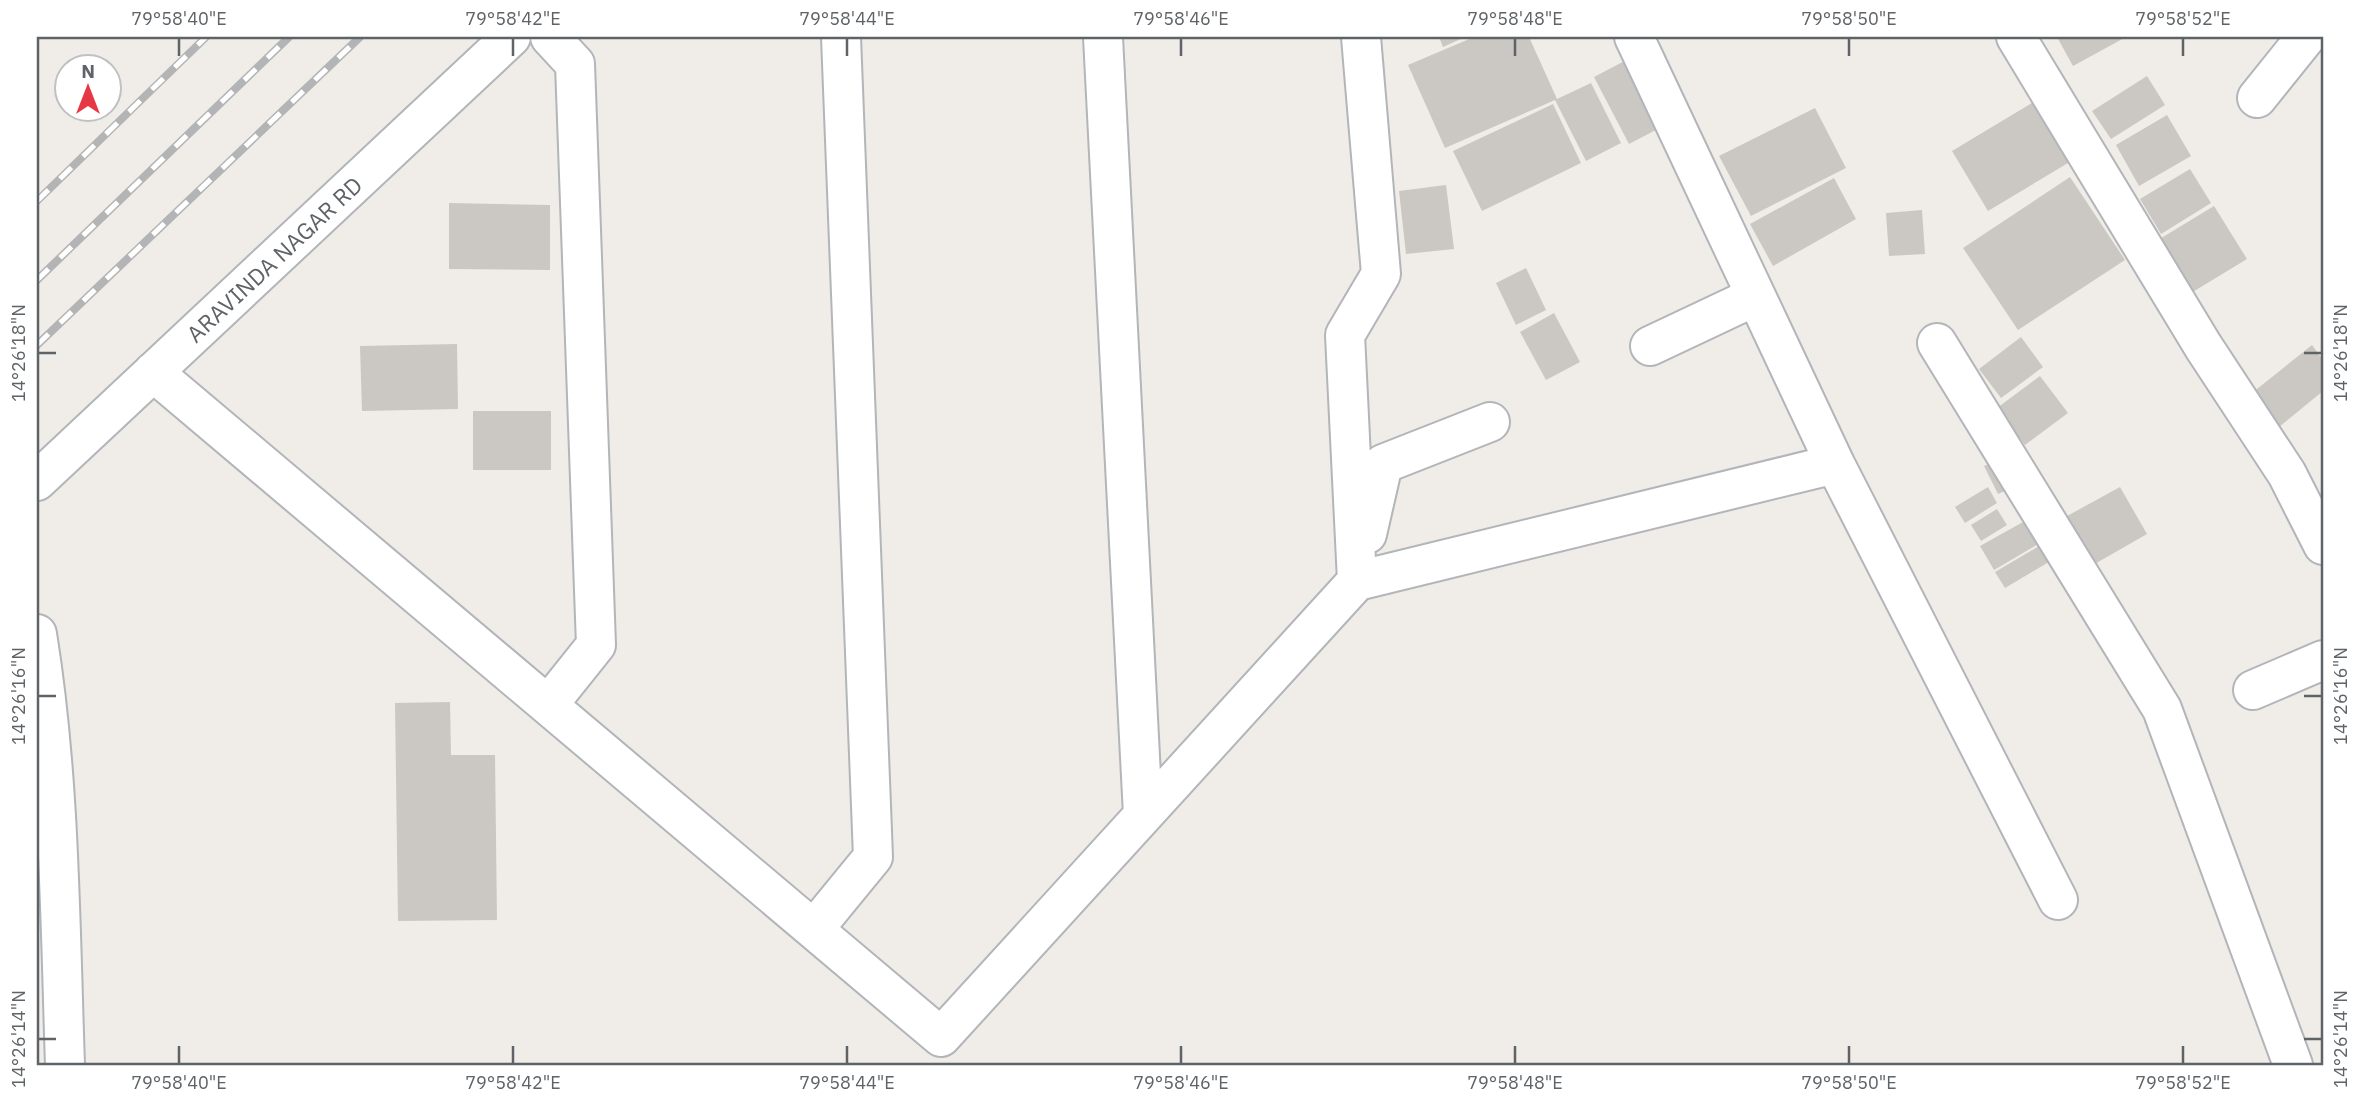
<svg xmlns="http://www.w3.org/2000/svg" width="2360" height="1102" font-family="'IBM Plex Sans',sans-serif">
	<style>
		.building { fill: #cbc7c3 }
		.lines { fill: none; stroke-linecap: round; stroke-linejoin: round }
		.street-casing { stroke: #b2b5b9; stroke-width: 42 }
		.street { stroke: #fff; stroke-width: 38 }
		.rail-casing { stroke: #b3b4b5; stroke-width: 8 }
		.rail { stroke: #fff; stroke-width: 5; stroke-dasharray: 16; stroke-linecap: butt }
		.ticks { fill: none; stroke: #5e6367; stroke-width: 2.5 }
		.labels { text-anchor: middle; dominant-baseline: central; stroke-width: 5; stroke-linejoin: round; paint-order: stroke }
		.street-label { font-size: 23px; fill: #5e6367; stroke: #fff }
		.neatline { fill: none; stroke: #5e6367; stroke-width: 2.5 }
		.ticks-label { font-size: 18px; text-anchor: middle; fill: #5e6367 }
	</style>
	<rect width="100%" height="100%" fill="#f0ece7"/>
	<path class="building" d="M1439 37H1465L1443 47Z
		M1474 37H1529L1557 99 1591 83 1621 143 1586 161 1555 100 1445 148 1408 65Z
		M2057 37H2126L2073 66Z
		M1636 55 1671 122 1629 144 1594 77Z
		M2147 76 2165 105 2111 139 2092 111Z
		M2037 100 2073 160 1988 211 1952 151Z
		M1553 104 1581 163 1482 211 1453 151Z
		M1815 108 1846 168 1751 216 1719 156Z
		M2167 115 2191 156 2139 186 2116 145Z
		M2190 169 2211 203 2161 234 2140 199Z
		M2070 177 2125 260 2018 330 1963 248Z
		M1834 178 1856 219 1773 266 1750 224Z
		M1446 185 1454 249 1406 254 1399 191Z
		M449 203 550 205V270L449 269Z
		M2214 206 2247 259 2191 293 2158 240Z
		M1922 210 1925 254 1889 256 1886 213Z
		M1526 268 1546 310 1516 325 1496 283Z
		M1554 313 1580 362 1546 380 1520 332Z
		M2021 337 2043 367 2001 398 1979 369Z
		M457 344 458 409 362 411 360 346Z
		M2312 345 2323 360V391L2279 427 2252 393Z
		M2040 376 2068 413 2025 445 1997 408Z
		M473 411H551V470H473Z
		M2005 457 2018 485 1998 494 1984 466Z
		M1988 487 1997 503 1965 523 1955 507Z
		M2120 487 2147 534 2086 569 2058 521Z
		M1997 509 2007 525 1981 541 1971 525Z
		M2032 517 2045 540 1994 570 1980 546Z
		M2039 546 2049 562 2005 588 1995 572Z
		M450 702 451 755H495L497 920 398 921 395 703Z"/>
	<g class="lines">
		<defs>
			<path id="street" d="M1103 37 1143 815
				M1634 37 1835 464 2058 900
				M2016 37 2203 346 2287 474 2323 545
				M2257 98 2306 37
				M1937 343 2162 709 2293 1065
				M1650 346 1756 296
				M153 372 941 1037 1357 581 1835 464
				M37 481 511 37
				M1367 534 1383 464 1490 422
				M1357 581 1345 335 1381 274 1361 37
				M37 634C60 776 60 921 65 1065
				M2253 690 2323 660
				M548 705 596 645 575 64 550 37
				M814 929 873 857 841 37"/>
		</defs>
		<use href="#street" class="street-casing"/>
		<use href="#street" class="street"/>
		<defs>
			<path id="rail" d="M37 201 206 37
				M37 280 289 37
				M37 345 360 37"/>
		</defs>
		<use href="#rail" class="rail-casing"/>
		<use href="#rail" class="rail"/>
	</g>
	<path class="ticks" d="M179 38V56M513 38V56M847 38V56M1181 38V56M1515 38V56M1849 38V56M2183 38V56M38 353H56M2304 353H2322M38 696H56M2304 696H2322M38 1039H56M2304 1039H2322M179 1046V1064M513 1046V1064M847 1046V1064M1181 1046V1064M1515 1046V1064M1849 1046V1064M2183 1046V1064"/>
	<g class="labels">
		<g class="street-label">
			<text transform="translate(274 259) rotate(-43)">ARAVINDA NAGAR RD</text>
		</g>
	</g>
	<rect width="2360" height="1102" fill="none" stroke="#ffffff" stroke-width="77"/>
	<g transform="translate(88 88)"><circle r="33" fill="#ffffff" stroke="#bfc1c2" stroke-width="2"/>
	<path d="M0-5L12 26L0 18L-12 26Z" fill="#e63745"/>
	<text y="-10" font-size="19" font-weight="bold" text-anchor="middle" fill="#5e6367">N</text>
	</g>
	<rect x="38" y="38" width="2284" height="1026" class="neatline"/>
	<g class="ticks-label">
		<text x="179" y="25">79°58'40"E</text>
		<text x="513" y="25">79°58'42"E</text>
		<text x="847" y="25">79°58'44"E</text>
		<text x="1181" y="25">79°58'46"E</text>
		<text x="1515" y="25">79°58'48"E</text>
		<text x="1849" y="25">79°58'50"E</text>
		<text x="2183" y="25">79°58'52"E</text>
		<text transform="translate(19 353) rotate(-90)" y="6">14°26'18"N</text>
		<text transform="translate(2341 353) rotate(-90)" y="6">14°26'18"N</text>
		<text transform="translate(19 696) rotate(-90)" y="6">14°26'16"N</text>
		<text transform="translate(2341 696) rotate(-90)" y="6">14°26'16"N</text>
		<text transform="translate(19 1039) rotate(-90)" y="6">14°26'14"N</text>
		<text transform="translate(2341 1039) rotate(-90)" y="6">14°26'14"N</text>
		<text x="179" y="1089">79°58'40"E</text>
		<text x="513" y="1089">79°58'42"E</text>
		<text x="847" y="1089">79°58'44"E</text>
		<text x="1181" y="1089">79°58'46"E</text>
		<text x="1515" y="1089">79°58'48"E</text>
		<text x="1849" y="1089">79°58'50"E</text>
		<text x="2183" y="1089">79°58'52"E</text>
	</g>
</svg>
